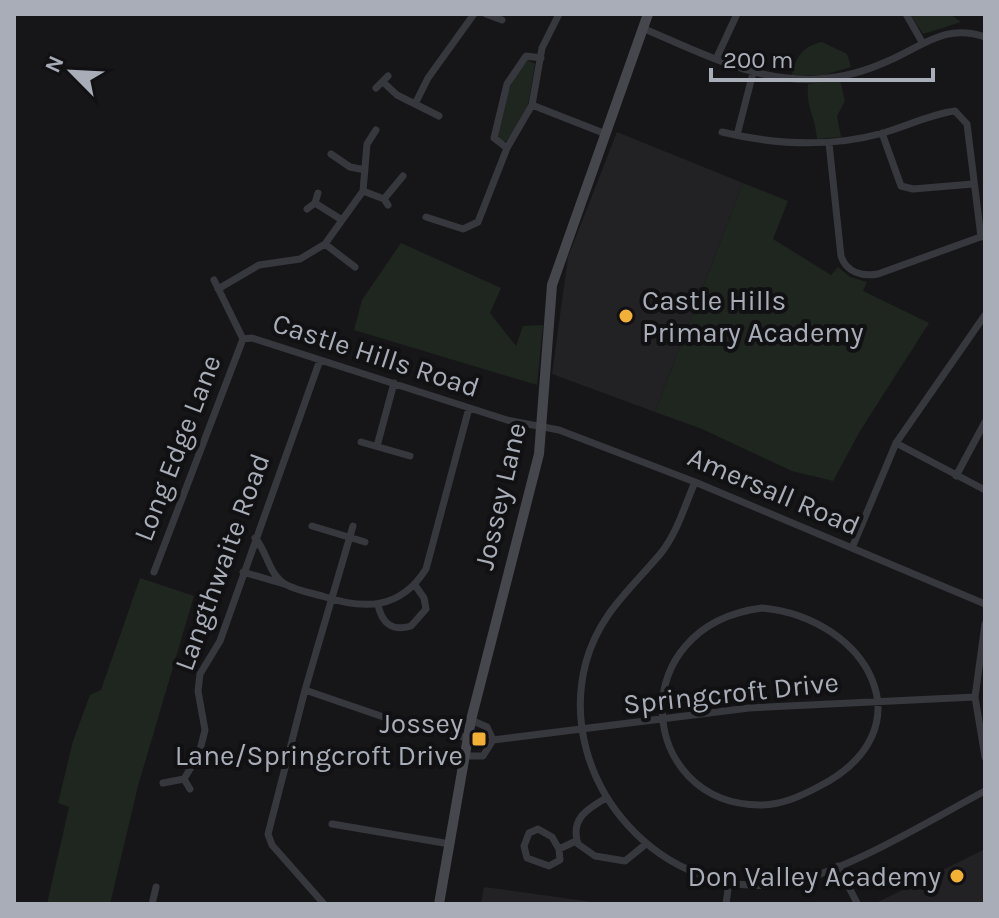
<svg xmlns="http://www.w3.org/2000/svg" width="999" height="918" font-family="Karla,sans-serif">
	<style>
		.built { fill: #222225 }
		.green { fill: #1e261f }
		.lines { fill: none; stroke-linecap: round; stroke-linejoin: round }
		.street { stroke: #37383d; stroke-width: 7 }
		.secondary { stroke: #45474d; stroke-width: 10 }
		.poi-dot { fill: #f2b134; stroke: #111113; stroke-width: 3 }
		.labels { text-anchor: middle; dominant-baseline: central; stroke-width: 8; stroke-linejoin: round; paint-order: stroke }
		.poi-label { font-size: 28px; fill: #a8adb8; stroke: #111113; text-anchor: end }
		.street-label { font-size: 28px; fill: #a8adb8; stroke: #111113 }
	</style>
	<rect width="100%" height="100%" fill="#161618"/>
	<path class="built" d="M617 132 743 183 655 412 552 374 568 257Z
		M985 849V904H874Z
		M484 887 607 904H481Z"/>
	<path class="green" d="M910 14H950L961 22 923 34Z
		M822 42 847 54 851 67 824 75H792C796 56 803 46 822 42Z
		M526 59 535 64 528 105 507 141H498C499 109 508 85 526 59Z
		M840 80 845 101 837 116 841 137 817 139C815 114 806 110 808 84Z
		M743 183 788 201 773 239 831 275 838 267 850 277 867 282 863 291 929 323 860 431 833 481 792 471 702 429 655 412Z
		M401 243 501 288 490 313 516 346 523 326 543 325 537 385 354 330 362 300Z
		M140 578 194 596 138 786 110 904H47L69 807 58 803 73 741 90 695 101 690Z"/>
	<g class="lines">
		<path class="street" d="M486 14 502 20
			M906 14 922 42
			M642 28C698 51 755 83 817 79 841 78 866 71 888 61 923 46 945 23 985 37
			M716 59 737 14
			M383 82 397 95 439 116
			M376 88 388 76
			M415 104 428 78 474 14
			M532 105 606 134
			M722 132C776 145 829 148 883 133 907 126 931 114 955 111L967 124 981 237
			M882 133 901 186 913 189 973 184
			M737 135 753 73
			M829 143 841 256C846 272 862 277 878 274L983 236
			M507 148 494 138 507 84 526 56 541 58
			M331 154 350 167 365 170
			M363 191 384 199
			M315 203 342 220
			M388 205 384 199 403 176
			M307 209 315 203 318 193
			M426 217 463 229 478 222 507 148 532 105 542 48 559 14
			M325 244 355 267
			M214 280 243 339
			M218 289 259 265 300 259 325 244 363 191 367 144 376 130
			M243 339 252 338 507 420 559 430 695 482 985 604
			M361 442 410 456
			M896 443 985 490
			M377 446 394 383
			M956 476 985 422
			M695 482C685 505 677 533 661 553 631 589 599 614 586 662 554 782 663 904 787 883 843 874 932 819 985 791
			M312 526 365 542
			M255 538C267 550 268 574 285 584 295 590 311 593 322 596 364 610 400 610 426 569L469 408
			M852 548 896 443 985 315
			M154 572 243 339
			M243 572 284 584
			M378 605C382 623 392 632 411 626L426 609 424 598 415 585
			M762 608C868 618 931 730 818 787 799 797 781 805 760 805 637 804 622 626 762 608Z
			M985 624 975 697 985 757
			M305 690 401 723 468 738
			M493 740 749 708 975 697
			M464 756H483L493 740 487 727 471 720
			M184 779 199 754 205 730 198 691 200 674 220 641 320 360
			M163 783 184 779 190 789
			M606 798C587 809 570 819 578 844L595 856 625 861 646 844
			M332 824 450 844
			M559 849 552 837 538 829 529 833 524 846 527 858 549 866 560 860 559 849 576 841
			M838 866 857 903
			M152 904 156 887
			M324 904 272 845 268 834 305 690 353 526
			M726 904 729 882"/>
		<path class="secondary" d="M439 904 471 720 539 454 552 285 648 14"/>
	</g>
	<g class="poi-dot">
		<circle cx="626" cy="316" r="8"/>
		<rect x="471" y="731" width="16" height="16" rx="4"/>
		<circle cx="957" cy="876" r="8"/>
	</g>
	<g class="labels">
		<g class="poi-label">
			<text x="642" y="300" text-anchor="start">Castle Hills<tspan x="642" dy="32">Primary Academy</tspan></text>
			<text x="463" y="723">Jossey<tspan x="463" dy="32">Lane/Springcroft Drive</tspan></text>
			<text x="941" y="876">Don Valley Academy</text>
		</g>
		<g class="street-label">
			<text transform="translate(376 355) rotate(18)">Castle Hills Road</text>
			<text transform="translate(177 448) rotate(-69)">Long Edge Lane</text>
			<text transform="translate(774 491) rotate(23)">Amersall Road</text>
			<text transform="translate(500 496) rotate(-77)">Jossey Lane</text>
			<text transform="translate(222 562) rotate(-70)">Langthwaite Road</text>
			<text transform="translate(731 693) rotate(-6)">Springcroft Drive</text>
		</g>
	</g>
	<rect width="999" height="918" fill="none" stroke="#a8adb8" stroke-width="32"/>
	<g transform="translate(72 72) rotate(294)" stroke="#111113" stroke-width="6" paint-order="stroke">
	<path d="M0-6L14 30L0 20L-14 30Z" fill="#a8adb8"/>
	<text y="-12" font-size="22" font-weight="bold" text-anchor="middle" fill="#a8adb8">N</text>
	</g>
	<path d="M711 68v12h222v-12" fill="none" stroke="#a8adb8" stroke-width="4"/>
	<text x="723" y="68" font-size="24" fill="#a8adb8" stroke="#111113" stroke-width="6" paint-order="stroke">200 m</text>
</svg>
